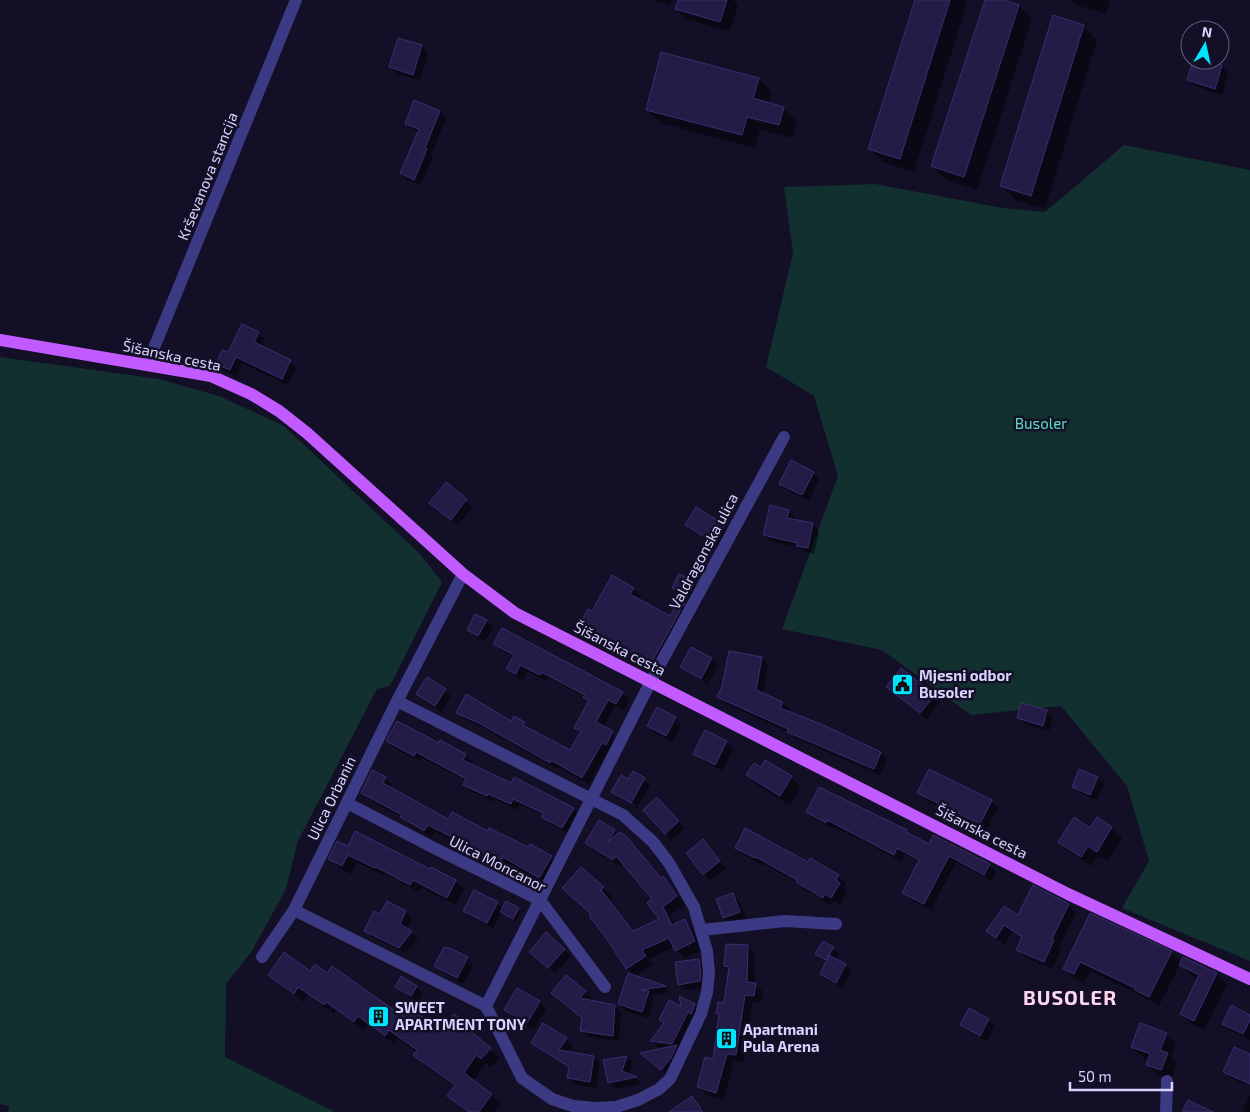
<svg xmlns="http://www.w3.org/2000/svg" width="1250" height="1112" font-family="'Exo 2',sans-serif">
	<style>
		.green { fill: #12302f }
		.shadow { fill: #0007; fill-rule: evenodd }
		.building { fill: #241b47; stroke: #3b2d73 }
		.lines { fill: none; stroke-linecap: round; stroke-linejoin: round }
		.minor { stroke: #3d3a85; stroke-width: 12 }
		.major { stroke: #c25bff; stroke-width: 12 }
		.labels { text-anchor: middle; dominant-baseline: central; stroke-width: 5; stroke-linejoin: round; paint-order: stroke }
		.street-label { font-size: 15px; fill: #d9d4ff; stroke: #130f26 }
		.park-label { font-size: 15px; fill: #5fe0c0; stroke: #130f26 }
		.poi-label { font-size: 15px; font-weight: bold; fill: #d9d4ff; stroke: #130f26; text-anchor: start }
		.district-label { font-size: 20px; font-weight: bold; letter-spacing: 1px; fill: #ffd6f0; stroke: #130f26 }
	</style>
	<rect width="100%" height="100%" fill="#130f26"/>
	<path class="green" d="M1124 145 1250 170V961L1122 908 1149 861 1127 786 1061 706 971 715 882 650 782 629 838 476 814 396 766 367 793 253 784 187 875 184 1003 208 1045 212Z
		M0 357 159 379 219 396 284 426 419 553 442 582 390 686 377 689 298 841 286 889 252 951 226 984 225 1057 335 1112H8L9 1106 0 1104Z"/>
	<path class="shadow" d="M651 0H672L670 5Z
		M679 0H733L738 5 730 31 686 19 676 9Z
		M917 0H964L967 3 914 172 883 162 870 149Z
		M986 0H1001L1019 6 1032 19 977 190 946 180 932 166Z
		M1071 0H1110L1106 14 1076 5Z
		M1083 26 1097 40 1045 209 1015 200 1002 186Z
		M422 46 428 53 420 80 397 74 390 67Z
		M1195 60 1222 66 1228 73 1222 95 1195 86 1189 80Z
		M758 79 772 92 768 104 783 108 797 121 792 138 760 130 755 148 661 123 647 110Z
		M440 112 446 118 431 155 433 157 421 185 408 180 401 173 419 132 413 130 406 124Z
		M243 326 258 333 265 340 261 347 290 361 297 368 288 385 242 363 237 376 224 371 218 364 229 354Z
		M813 473 819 479 809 501 787 490 780 484Z
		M446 484 472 507 458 525 437 509Z
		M789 511 795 518V520L812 524 819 531 814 554 804 552 800 548 771 541 764 534Z
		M687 525 725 526 731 532 721 548 693 531Z
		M691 581 697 588 691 600 680 594 674 588Z
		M633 589 641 596 639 600 671 618 683 605 691 612 657 671 650 667 676 621H673L648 666 588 633 580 626 592 613Z
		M476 616 487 621 493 628 485 641 475 636 468 630Z
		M495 644 622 693 629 700 624 710 615 706 604 727 619 740 613 751 609 749 589 784 558 767 557 769 486 729 465 719 458 712 524 723 531 730 571 751 581 733 575 727 589 701 585 697 549 678 547 681 528 671 523 680 515 675 508 668 514 657 502 651Z
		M691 648 712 659 718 666 708 684 688 673 681 667Z
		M730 652 762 658 768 665 763 694 782 703 789 709 788 712 881 753 887 759 880 775 795 738 789 733 725 703 719 696 724 686Z
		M445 690 451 696 442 712 424 701 418 694Z
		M894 693 934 696 940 702 927 719Z
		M1047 712 1053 718 1049 731 1025 724 1018 718Z
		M675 718 681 725 672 742 655 733 649 726Z
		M388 741 440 745 465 755 472 761 470 765 512 785 573 809 579 815 569 834 549 823 543 815 520 804 517 810 495 799 494 802 471 791 465 785 466 781 422 758 421 761 394 748Z
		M726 742 733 749 722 771 701 760 694 754Z
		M747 775 791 777 801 787 790 805 757 785Z
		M385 778 392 785 391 789 449 820 488 833 551 857 558 865 546 885 511 864 508 869 435 832 432 837 409 825 403 818 370 800 362 793Z
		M1097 778 1104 784 1097 800 1080 793 1073 787Z
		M644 779 650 785 637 808 619 798 613 792 629 781ZM619 794 637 805 635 807 619 797Z
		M919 793 991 801 998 807 987 829 925 800Z
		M663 805 685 828 672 840 666 833Z
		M807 812 906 831 911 836 929 846 989 865 996 872 992 881 956 862 931 910 911 900 904 892 920 862 905 854 901 861 835 827 834 829 814 819Z
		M1098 819 1112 828 1122 838 1107 861 1098 855 1092 866 1069 852 1059 842 1091 829Z
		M614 830 661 879 663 878 671 886 685 905 670 915 675 925 685 921 693 929 702 950 684 958 674 947 649 959 653 965 635 976 627 968 592 915 581 868 612 896 609 899 634 932 661 920 654 899 624 864 622 867 595 851 586 843Z
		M709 847 726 868 710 880 703 874Z
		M736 847 809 863 838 876 846 884 844 888 847 892 840 905 834 901 831 905 806 890 800 884 764 864V866L744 855Z
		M348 848 430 871 455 881 464 889 456 905 421 888 419 892 385 874 384 876 357 862 351 874 338 867 330 859Z
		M733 895 739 901 746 919 730 924 724 918Z
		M497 903 503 909 506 903 518 909 521 912 516 921 502 912 493 928 471 917 465 910Z
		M1069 905 1076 913 1059 948 1061 949 1052 969 1026 958 1018 950 1023 939 1013 932 1004 945 988 931 1018 917Z
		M406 912 412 918 407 929 418 938 406 953 372 937 366 930 381 916Z
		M1091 915 1171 952 1182 963 1217 974 1227 984 1204 1030 1192 1024 1182 1014 1199 979 1191 975 1180 964 1159 1006 1142 996 1090 971 1084 983 1074 978 1064 968Z
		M748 946 755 954V984L763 992 761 1003 753 1002 743 1062 734 1061 724 1100 706 1095 699 1087 714 1061 720 1016 717 1013 725 1004 730 970 725 966Z
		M833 948 839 954 836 960 845 965 852 972 843 988 828 980 821 973 827 963 817 954Z
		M564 949 571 956 555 973 537 958Z
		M467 958 473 965 463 984 442 972 436 966Z
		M698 960 705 967 706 988 686 990 679 984Z
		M311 972 401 1017 442 1033 466 1024 475 1033 473 1035 499 1058 491 1067 486 1063 473 1081 492 1095 501 1104 495 1112H467L449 1096 455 1087 424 1064 415 1055 417 1052 399 1039 395 1044 367 1025 364 1030 336 1010 334 1014 308 995 303 1002 279 984 270 975Z
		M629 975 665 987 670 993 651 995 654 999 648 1018 625 1011 619 1004Z
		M566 977 592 998 589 1001 615 1006 621 1012 619 1041 588 1037 582 1030 584 1019 552 993Z
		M396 987H416L423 993 418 1002 403 993Z
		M518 989 540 1002 546 1009 534 1029 512 1016 505 1009Z
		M695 1005 701 1011 668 1076 642 1054 667 1048 658 1047 652 1041 665 1025 660 1020 682 1008Z
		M1250 1016V1040L1230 1030 1223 1024Z
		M989 1020 995 1026 987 1041 968 1031 962 1025Z
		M1166 1034 1176 1044 1171 1058 1177 1064 1171 1080 1158 1075 1148 1065 1150 1060 1142 1057 1132 1047Z
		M566 1039 573 1045 568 1052 594 1057 600 1063 596 1088 575 1084 568 1078 570 1069 539 1049 532 1043Z
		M1250 1056V1075L1246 1085 1231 1078 1225 1072Z
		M627 1057 633 1063 629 1075 636 1078 641 1084 616 1089 609 1083 605 1061Z
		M1250 1095V1112H1245L1243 1110Z
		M692 1098 705 1112H671Z"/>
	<path class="building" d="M678 0H727L720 22 675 9Z
		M915 0H950L900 159 868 149Z
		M985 0H1005L1019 5 964 177 931 166Z
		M1053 15 1084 25 1031 196 1000 186Z
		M398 38 422 45 413 75 389 67Z
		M661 52 759 78 753 98 784 107 779 125 747 117 742 135 646 110Z
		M1193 60H1204L1222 65 1215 89 1187 80Z
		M414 100 440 111 425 148 427 149 414 180 400 173 419 129 405 124Z
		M242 324 259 332 254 342 291 360 282 379 236 357 230 370 216 364 222 350 228 352Z
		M791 460 814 472 802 495 779 484Z
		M446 482 467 499 451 520 429 503Z
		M770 505 789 510 787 518 813 523 808 548 796 546 797 543 763 535Z
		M696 507 725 525 714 543 685 525Z
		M679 574 692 580 684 594 672 588Z
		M612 575 634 588 630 594 670 616 679 601 684 604 650 665 579 626 588 609 592 611Z
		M475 614 487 620 478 636 467 630Z
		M502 628 623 692 616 704 608 700 596 722 613 731 606 745 602 743 582 778 551 760 550 763 477 722 456 713 466 694 511 721 514 716 525 722 523 725 570 750 581 731 574 728 589 700 583 697 585 695 541 672 540 675 520 665 516 674 506 669 514 655 493 644Z
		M691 647 712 658 701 679 680 667Z
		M729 651 762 657 756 690 783 702 780 708 821 724 881 752 874 769 787 732 788 729 717 697 722 686Z
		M901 668 935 695 920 713 886 687Z
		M427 677 446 689 435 706 416 694Z
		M1021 703 1047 710 1043 726 1017 718Z
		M657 707 676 717 666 736 647 726Z
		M397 721 439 743 440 740 466 754 463 760 511 783 514 777 574 808 562 828 541 817 543 813 513 799 511 804 488 794 487 796 463 785 466 779 416 752 414 756 386 741Z
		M705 730 727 741 715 765 693 754Z
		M765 760 792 776 780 796 746 775 754 763 761 767Z
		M929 769 992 800 980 824 917 793Z
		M1079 769 1098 777 1090 795 1072 787Z
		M372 770 386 777 383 783 448 819 452 812 488 831 489 828 528 847 530 844 552 856 539 878 503 857 501 862 428 825 424 831 400 817 402 815 361 793Z
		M633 771 645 778 631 803 611 792 621 775 628 779Z
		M819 787 907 830 906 832 929 844 933 835 990 864 984 875 949 856 924 904 902 893 919 860 897 848 894 855 827 820 826 823 806 812Z
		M657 797 679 821 665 834 643 810Z
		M1074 817 1090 828 1097 817 1112 827 1097 852 1088 846 1081 857 1058 842Z
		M599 820 615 830 608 842 619 832 625 835 661 878 663 876 677 896 663 907 672 925 685 919 695 941 675 951 669 938 642 950 646 956 626 969 607 939 589 916 591 914 562 888 581 867 604 887 601 890 633 931 659 919 647 903 652 899 616 856 613 860 585 843Z
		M745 828 808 862 810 858 839 875 836 880 840 883 831 898 825 894 823 898 796 882 797 880 756 857 755 858 735 848Z
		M355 831 430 869 431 867 456 880 447 898 413 880 410 885 376 867 375 868 348 855 342 866 328 859 337 841 348 846Z
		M703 839 720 861 703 875 686 853Z
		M1033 885 1069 904 1052 939 1054 940 1044 962 1016 950 1022 937 1004 925 996 938 986 931 1004 906 1018 915Z
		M474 890 498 902 487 923 463 911Z
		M733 893 740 912 723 918 716 899Z
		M387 901 406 911 400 924 412 931 399 948 364 931 374 911 380 914Z
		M506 901 519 908 513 919 500 912Z
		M1090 913 1172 951 1149 997 1135 990V988L1080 962 1074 974 1063 969Z
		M546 932 565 949 548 968 529 952Z
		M823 941 834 947 826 960 815 954Z
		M726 944 748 945 747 982 756 983 754 996 745 995 736 1055 727 1054 716 1093 697 1087 705 1057 713 1059 719 1014H716L718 1002 724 1003 729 967 724 966Z
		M444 947 447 948V947L468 957 457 978 434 966Z
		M284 952 310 971 315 964 327 973 332 966 401 1015 407 1006 442 1031 454 1014 467 1023 464 1026 491 1048 481 1059 476 1055 464 1073 492 1094 479 1112H469L447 1096 455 1085 413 1055 417 1050 389 1030 385 1036 358 1016 354 1022 326 1002 324 1005 298 987 294 994 268 975Z
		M829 955 846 964 836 983 820 974Z
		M1183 957 1217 973 1194 1021 1180 1014 1199 975 1179 965Z
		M699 959 701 974 700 981 678 985 675 962Z
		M628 973 666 986 641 990 649 991 642 1012 618 1004Z
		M566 975 586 991 580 998 615 1005 613 1036 580 1031 582 1018 551 993Z
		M401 976 417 986 411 996 395 987Z
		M517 988 540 1001 527 1023 504 1010Z
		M679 996 695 1004 691 1014 688 1012 672 1044 650 1041 664 1023 659 1020 669 1000 681 1006Z
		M1231 1005 1250 1015V1020L1243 1034 1222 1024Z
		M969 1008 989 1019 980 1036 960 1025Z
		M543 1023 567 1038 559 1050 594 1056 590 1082 567 1078 569 1067 531 1043Z
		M1140 1023 1167 1033 1160 1050 1168 1053 1161 1070 1146 1065 1150 1054 1131 1047Z
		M677 1045 671 1058 661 1070 640 1053Z
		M1234 1047 1250 1054V1084L1223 1072Z
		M627 1056 622 1071 637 1077 608 1083 603 1060Z
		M692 1096 703 1112H669Z
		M1188 1100 1213 1112H1182Z"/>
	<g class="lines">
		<path class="minor" d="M147 365 296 0
			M347 803 438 850 540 900 605 987
			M294 910 486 1006 522 1078 552 1099 573 1106 595 1108 616 1107 638 1100 659 1089 670 1079 701 1014 707 992 709 973 707 951 694 907 669 863 653 842 623 815 397 701
			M702 930 785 921 836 924
			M262 957 294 910 395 705 463 574
			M486 1006 651 681 784 437
			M1166 1112 1167 1081"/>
		<path class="major" d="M0 340 211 376 251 394 279 411 307 433 463 574 515 613 1068 894 1250 979"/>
	</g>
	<defs>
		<symbol id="civic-square" viewBox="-11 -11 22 22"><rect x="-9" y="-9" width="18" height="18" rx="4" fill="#00e5ff" stroke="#130f26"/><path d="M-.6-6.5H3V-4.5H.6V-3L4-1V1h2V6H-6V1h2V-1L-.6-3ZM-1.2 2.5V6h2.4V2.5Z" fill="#111"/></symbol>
		<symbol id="building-square" viewBox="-11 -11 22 22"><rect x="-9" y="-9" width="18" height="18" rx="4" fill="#00e5ff" stroke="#130f26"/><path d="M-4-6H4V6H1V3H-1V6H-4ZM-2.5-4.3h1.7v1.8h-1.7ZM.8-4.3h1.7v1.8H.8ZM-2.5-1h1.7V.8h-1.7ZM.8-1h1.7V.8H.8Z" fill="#111"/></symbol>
	</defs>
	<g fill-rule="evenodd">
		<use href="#civic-square" x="890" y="672" width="25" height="25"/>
		<use href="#building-square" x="366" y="1004" width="25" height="25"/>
		<use href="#building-square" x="714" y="1026" width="25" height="25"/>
	</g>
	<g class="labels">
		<g class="street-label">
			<text transform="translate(207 176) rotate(-68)">Krševanova stancija</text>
			<text transform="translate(172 355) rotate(12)">Šišanska cesta</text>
			<text transform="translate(703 551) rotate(-62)">Valdragonska ulica</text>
			<text transform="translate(620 648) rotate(27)">Šišanska cesta</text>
			<text transform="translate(331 798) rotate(-64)">Ulica Orbanin</text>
			<text transform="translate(982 831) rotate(27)">Šišanska cesta</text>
			<text transform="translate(498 863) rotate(27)">Ulica Moncanor</text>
		</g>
		<g class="park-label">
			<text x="1041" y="423">Busoler</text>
		</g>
		<g class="poi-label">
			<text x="919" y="675">Mjesni odbor<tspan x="919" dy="17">Busoler</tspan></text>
			<text x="395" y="1007">SWEET<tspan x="395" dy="17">APARTMENT TONY</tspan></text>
			<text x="743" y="1029">Apartmani<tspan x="743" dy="17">Pula Arena</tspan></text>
		</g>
		<g class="district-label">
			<text x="1070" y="997">BUSOLER</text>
		</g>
	</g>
	<g transform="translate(1205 45) rotate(9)"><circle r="24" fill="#130f26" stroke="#625e7d"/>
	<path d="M0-4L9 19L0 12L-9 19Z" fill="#00e5ff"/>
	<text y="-8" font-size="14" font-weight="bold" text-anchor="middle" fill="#d9d4ff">N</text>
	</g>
	<path d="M1070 1082v8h102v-8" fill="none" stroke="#d9d4ff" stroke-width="2.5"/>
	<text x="1078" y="1082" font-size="15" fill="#d9d4ff" stroke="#130f26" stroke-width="4" paint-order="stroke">50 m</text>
</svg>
